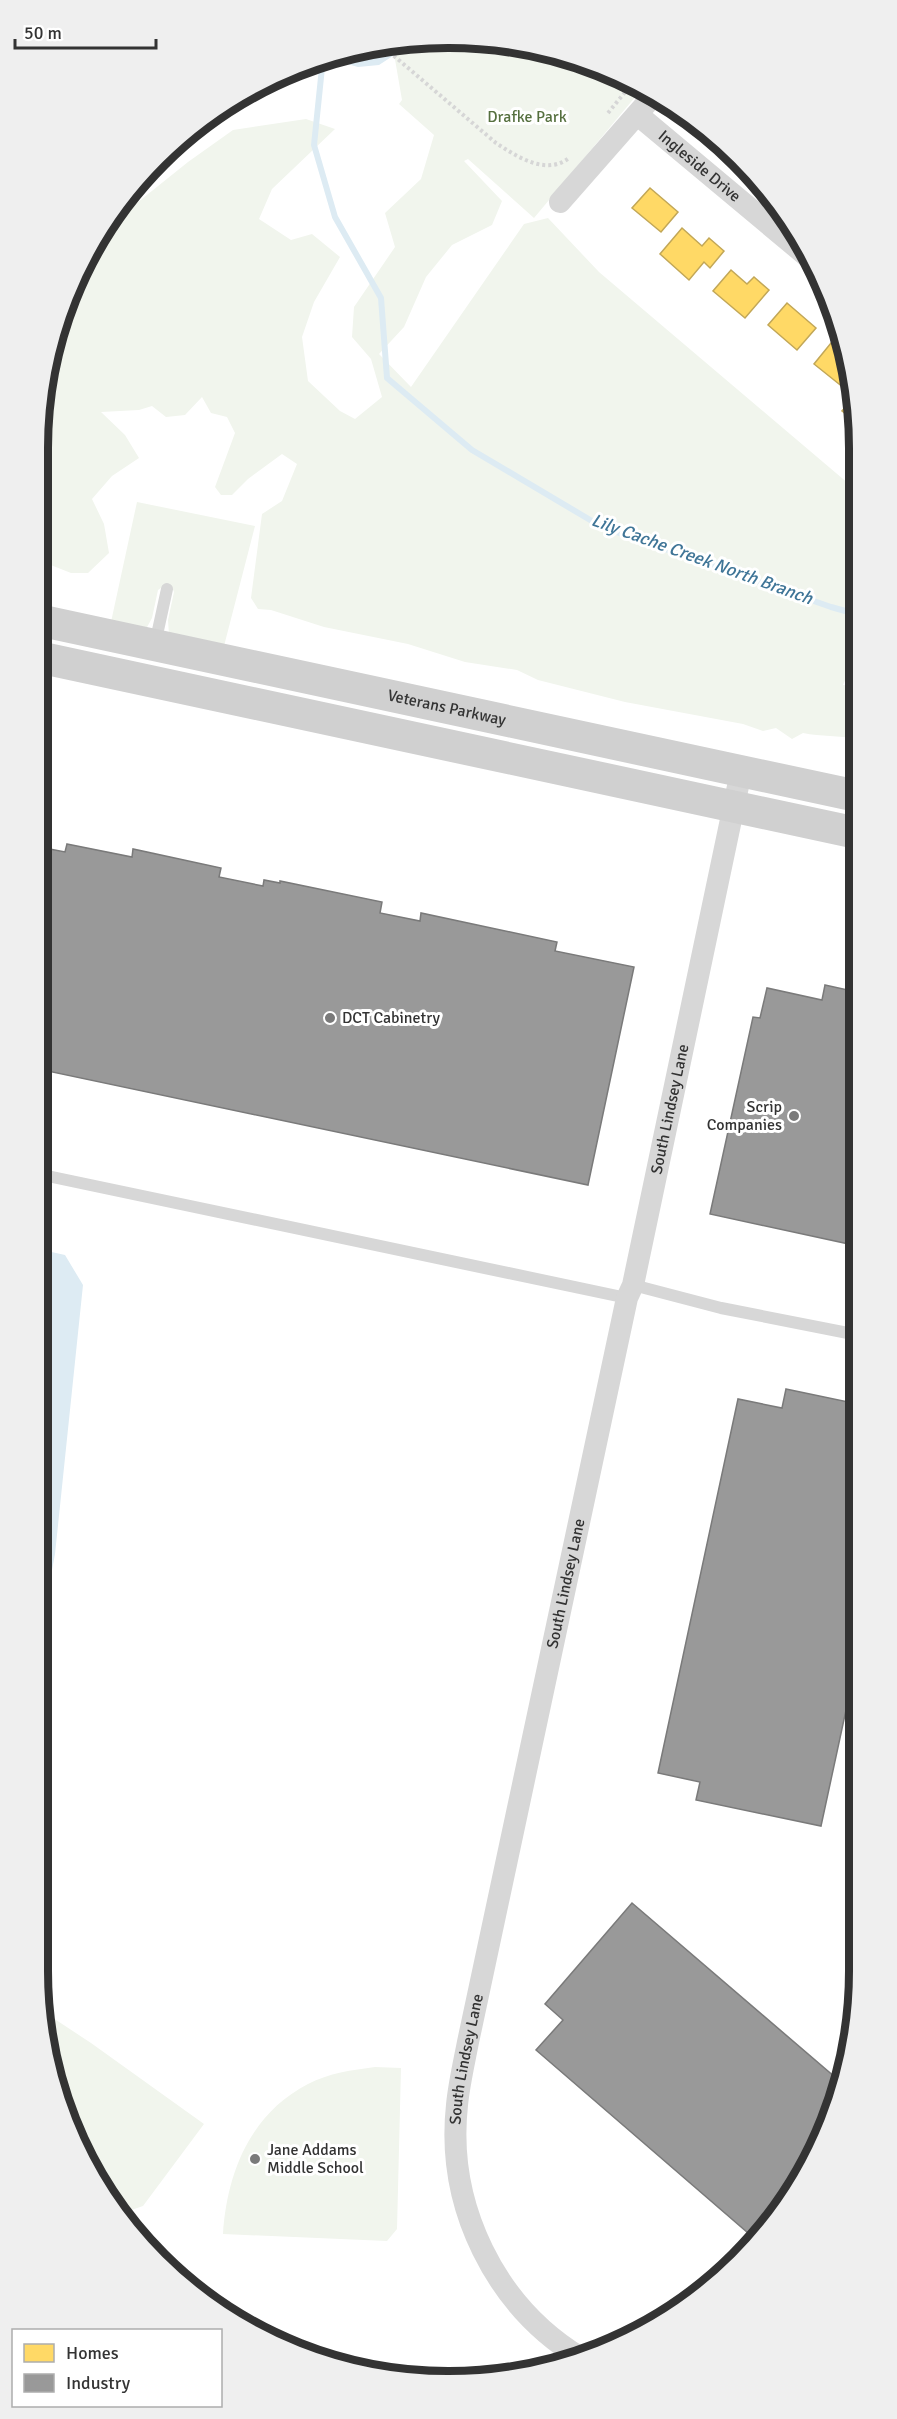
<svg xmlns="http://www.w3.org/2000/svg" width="897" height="2419" font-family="Signika,sans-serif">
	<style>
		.green { fill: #f1f5ed }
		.water { fill: #ddebf3 }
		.homes { fill: #ffd966; stroke: #c2a757; stroke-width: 1.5 }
		.industry { fill: #999; stroke: #7a7a7a; stroke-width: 1.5 }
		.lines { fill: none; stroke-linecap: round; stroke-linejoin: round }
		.stream { stroke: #ddebf3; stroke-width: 6 }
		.path { stroke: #d6d6d6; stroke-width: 4; stroke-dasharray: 3 3; stroke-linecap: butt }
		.lane { stroke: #d7d7d7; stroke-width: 12 }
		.street { stroke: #d7d7d7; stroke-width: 22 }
		.secondary { stroke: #d0d0d0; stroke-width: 32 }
		.poi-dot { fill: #7a7a7a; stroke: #fff; stroke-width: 2 }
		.labels { text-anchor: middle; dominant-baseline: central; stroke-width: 6; stroke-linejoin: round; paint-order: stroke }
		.park-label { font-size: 16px; fill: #56703f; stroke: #fff }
		.street-label { font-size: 16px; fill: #333; stroke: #fff }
		.poi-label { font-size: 16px; fill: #333; stroke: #fff; text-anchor: start }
		.water-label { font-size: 18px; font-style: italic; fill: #3f7597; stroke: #fff }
		.rim { fill: none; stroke: #333; stroke-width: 8 }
	</style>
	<rect width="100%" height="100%" fill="#fff"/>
	<path class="green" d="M476 38 555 52 641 90 534 218 468 159 464 161 502 201 492 225 452 245 426 277 404 327 379 354 411 387 524 224 548 218 599 272 856 490 857 667 848 674 843 685 857 686V739C839 735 821 737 803 733L792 739 776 728 763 731 743 724 625 702 538 680 517 670 465 662 408 644 324 627 271 610 258 609 251 598 262 514 282 501 297 464 282 454 248 479 232 495H221L215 487 235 433 227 417 211 413 202 397 185 415 166 417 152 406 139 410 101 412 125 435 139 458 112 476 92 499 104 524 109 553 88 573H71L38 560V449L52 342 80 266 102 231 188 162 233 130 306 119 335 129 272 189 259 219 291 240 312 234 340 257 314 302 302 337 308 381 340 411 355 419 382 397 371 359 352 337 354 307 395 247 385 213 421 179 434 135 399 104 402 100 392 42Z
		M137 502 255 526 224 646 169 635 168 620 174 592 172 587 164 586 158 590 152 618 146 629 111 622Z
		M44 2012 91 2043 204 2124 143 2206 120 2214 92 2176 59 2103Z
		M375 2067 401 2068 397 2229 387 2241 223 2234C227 2173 250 2114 308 2084 329 2073 352 2070 375 2067Z"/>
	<path class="water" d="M395 41H409L402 50 379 65 358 67 333 60 296 68 317 59 355 50 360 53 368 47Z
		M38 1249 65 1255 83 1285 55 1554 38 1645Z"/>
	<path class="homes" d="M650 188 678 212 661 232 632 208Z
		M682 228 702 246 709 238 724 251 710 268 704 262 689 280 660 254Z
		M731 270 747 284 754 277 769 290 745 318 713 291Z
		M787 303 816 328 797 350 768 325Z
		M831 343 843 353 851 379 844 388 814 364Z
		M856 395V422L842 411Z"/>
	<path class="industry" d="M67 844 132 857 133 849 221 868 219 877 263 886 264 880 280 883V881L382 902 380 913 420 921 421 913 557 942 555 951 634 967 588 1185 38 1069V854L39 847 65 852Z
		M825 985 857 992 858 1246 710 1214 753 1017 760 1018 767 988 822 1000Z
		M786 1389 858 1404 859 1650 821 1826 696 1800 700 1782 658 1773 738 1399 782 1408Z
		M632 1903 843 2084 817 2153 775 2220 755 2239 536 2050 563 2020 545 2004Z"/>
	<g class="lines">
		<path class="stream" d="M323 58 314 145 335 217 381 298 387 378 472 450 602 527 831 607 856 614"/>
		<path class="path" d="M380 44 496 143C516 156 547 177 570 157
			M608 113 630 86"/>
		<path class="lane" d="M155 644 167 589
			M38 1174 627 1298
			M633 1285 721 1308 858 1335"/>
		<g class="street">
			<path id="s1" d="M638 115 814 262"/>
			<path d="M560 202 653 96"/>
			<path id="s2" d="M581 2358C495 2306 446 2206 457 2105 459 2084 464 2063 468 2042L627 1298 633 1285 741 772"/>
		</g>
		<g class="secondary">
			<path id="s3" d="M38 620 857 796"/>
			<path d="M38 657 857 833"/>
		</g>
	</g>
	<g class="poi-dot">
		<circle cx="330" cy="1018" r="6"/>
		<circle cx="794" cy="1116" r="6"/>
		<circle cx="255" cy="2159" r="6"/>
	</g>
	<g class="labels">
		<g class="park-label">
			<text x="527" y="117">Drafke Park</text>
		</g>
		<g class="street-label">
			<text stroke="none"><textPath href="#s1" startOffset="80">Ingleside Drive</textPath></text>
			<text stroke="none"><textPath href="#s3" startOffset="418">Veterans Parkway</textPath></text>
			<text stroke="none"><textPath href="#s2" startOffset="1316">South Lindsey Lane</textPath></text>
			<text stroke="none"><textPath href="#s2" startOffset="830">South Lindsey Lane</textPath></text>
			<text stroke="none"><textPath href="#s2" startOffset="344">South Lindsey Lane</textPath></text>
		</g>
		<g class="poi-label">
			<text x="342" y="1018">DCT Cabinetry</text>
			<text x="782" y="1107" text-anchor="end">Scrip<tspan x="782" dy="18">Companies</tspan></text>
			<text x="267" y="2150">Jane Addams<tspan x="267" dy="18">Middle School</tspan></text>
		</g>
		<g class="water-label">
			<text transform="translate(702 559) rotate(20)">Lily Cache Creek North Branch</text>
		</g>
	</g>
	<path d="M0 0H897V2419H0ZM448 48H449A400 400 0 0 1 849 448V1971A400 400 0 0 1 449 2371H448A400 400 0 0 1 48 1971V448A400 400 0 0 1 448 48Z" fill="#efefef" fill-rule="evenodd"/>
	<path class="rim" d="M448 48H449A400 400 0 0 1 849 448V1971A400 400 0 0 1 449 2371H448A400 400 0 0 1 48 1971V448A400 400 0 0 1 448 48Z"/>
	<rect x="12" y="2329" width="210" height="78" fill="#ffffff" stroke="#adadad" stroke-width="1.5"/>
	<rect x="24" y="2344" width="30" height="18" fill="#ffd966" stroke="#adadad" stroke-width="1.5"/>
	<text x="66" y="2359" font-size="18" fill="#333333">Homes</text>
	<rect x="24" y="2374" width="30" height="18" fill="#999999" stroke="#adadad" stroke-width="1.5"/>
	<text x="66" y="2389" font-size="18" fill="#333333">Industry</text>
	<path d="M15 39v9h141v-9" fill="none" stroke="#333333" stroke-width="3"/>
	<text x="24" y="39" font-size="18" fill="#333333" stroke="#ffffff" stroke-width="4.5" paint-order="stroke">50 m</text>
</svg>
